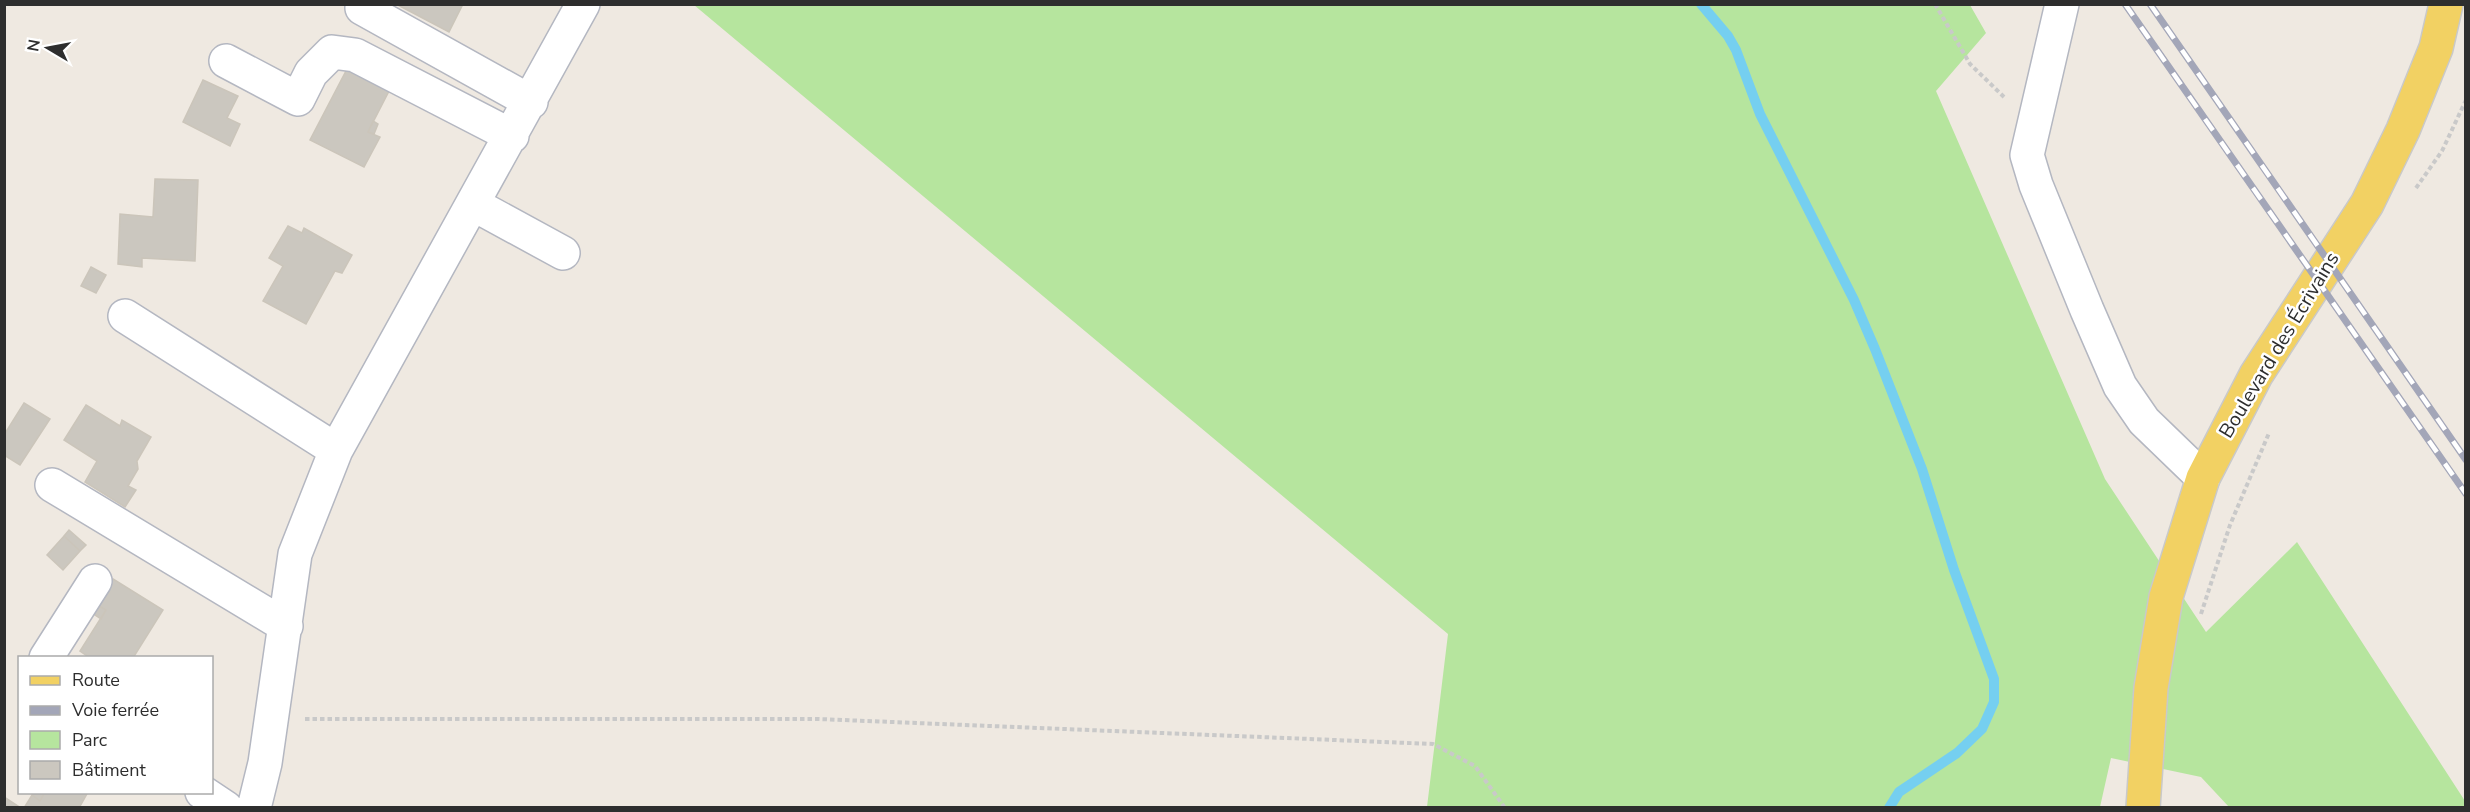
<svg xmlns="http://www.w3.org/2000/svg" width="2470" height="812" font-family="'Nunito Sans',sans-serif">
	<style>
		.green { fill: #b6e59e }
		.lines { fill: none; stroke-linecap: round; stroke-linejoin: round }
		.stream { stroke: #75cff0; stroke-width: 10 }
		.building { fill: #cbc7bf; stroke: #cbc5ba; stroke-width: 1.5 }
		.minor-casing { stroke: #b4b7c1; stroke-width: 36 }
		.major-casing { stroke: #c9c9c9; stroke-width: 36 }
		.path { stroke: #c9c9c9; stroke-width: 4; stroke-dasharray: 4.5 3; stroke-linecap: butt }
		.minor { stroke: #fff; stroke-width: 33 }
		.major { stroke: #f2d163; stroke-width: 33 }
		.rail-casing { stroke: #a3a6b8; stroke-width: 7 }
		.rail { stroke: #fff; stroke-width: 4.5; stroke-dasharray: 14; stroke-linecap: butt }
		.labels { text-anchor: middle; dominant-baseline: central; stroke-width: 5; stroke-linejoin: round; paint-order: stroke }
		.street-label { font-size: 20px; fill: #2e2e2e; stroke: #fff }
	</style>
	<rect width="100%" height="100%" fill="#efe9e1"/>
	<path class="green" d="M694 5H1970L1986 33 1936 91 2105 479 2206 632 2297 542 2465 801V807H2229L2201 777 2111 758 2100 807H1427L1448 634Z"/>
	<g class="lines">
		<path class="stream" d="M1701 4 1728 36 1736 50 1760 114 1854 300 1875 349 1922 469 1954 570 1994 679V702L1982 729 1957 753 1899 792 1889 808"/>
	</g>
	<path class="building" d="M396 4H463L449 32Z
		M347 69 389 91 368 132 380 137 364 167 310 140Z
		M203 80 238 96 227 118 240 124 230 146 183 122Z
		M373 121 378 124 374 134 368 132Z
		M155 179 198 180 195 261 142 258V267L118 264 120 214 153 217Z
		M288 226 302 233 304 228 352 255 342 273 335 271 306 324 263 301 283 266 269 258Z
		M91 267 106 275 96 293 81 286Z
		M24 403 50 419 20 465 4 455V435Z
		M86 405 120 426 122 420 151 437 137 461 138 469 128 486 136 490 125 507 85 482 97 461 64 440Z
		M69 530 86 545 80 551 64 536Z
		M64 536 80 551 63 570 47 555Z
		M113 579 163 610 133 658H90L80 651 106 610 97 605Z
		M97 605 106 610 101 619 92 613Z
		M33 792H45L40 801 32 795Z
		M45 792H88L79 808H24L32 795 40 801Z
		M4 797 21 808H4Z"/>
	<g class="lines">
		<defs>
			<path id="minor" d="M2062 4 2027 155 2036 185 2087 310 2120 386 2144 421 2203 478
				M362 8 531 102
				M226 61 298 99 311 73 332 52 355 55 512 136
				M473 204 563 253
				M125 316 336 450
				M52 485 286 626
				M46 658 95 581
				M202 792 226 808
				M254 808 265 763 295 554 336 450 583 4"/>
			<path id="major" d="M2143 808 2151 688 2166 597 2203 478 2256 375 2367 204 2403 130 2436 48 2446 4"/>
		</defs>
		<use href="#minor" class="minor-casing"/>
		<use href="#major" class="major-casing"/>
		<path class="path" d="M1935 4 1970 64 2004 97
			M2416 188 2442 151 2466 100
			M2201 614 2230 525 2269 433
			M305 719H818L1433 744 1475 766 1505 808"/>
		<use href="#minor" class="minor"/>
		<use href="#major" class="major"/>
		<defs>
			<path id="rail" d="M2125 4 2466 494
				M2150 4 2466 460"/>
		</defs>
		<use href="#rail" class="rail-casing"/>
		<use href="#rail" class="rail"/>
	</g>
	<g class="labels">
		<g class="street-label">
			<text transform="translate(2279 345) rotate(-59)">Boulevard des Écrivains</text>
		</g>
	</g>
	<rect width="2470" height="812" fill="none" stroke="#2e2e2e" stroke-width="12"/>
	<rect x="18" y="656" width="195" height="138" fill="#ffffff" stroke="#ababab" stroke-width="1.5"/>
	<rect x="30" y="676" width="30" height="9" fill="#f2d163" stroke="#ababab" stroke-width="1.5"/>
	<text x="72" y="686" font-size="18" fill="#2e2e2e">Route</text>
	<rect x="30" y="706" width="30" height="9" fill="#a3a6b8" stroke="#ababab" stroke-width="1.5"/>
	<text x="72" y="716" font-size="18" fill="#2e2e2e">Voie ferrée</text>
	<rect x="30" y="731" width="30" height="18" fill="#b6e59e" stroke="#ababab" stroke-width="1.5"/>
	<text x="72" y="746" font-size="18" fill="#2e2e2e">Parc</text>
	<rect x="30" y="761" width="30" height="18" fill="#cbc7bf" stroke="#ababab" stroke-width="1.5"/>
	<text x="72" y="776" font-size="18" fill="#2e2e2e">Bâtiment</text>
	<g transform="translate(48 48) rotate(280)" stroke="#ffffff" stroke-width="4.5" paint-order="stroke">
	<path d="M0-4.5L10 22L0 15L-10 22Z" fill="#2e2e2e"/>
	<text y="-9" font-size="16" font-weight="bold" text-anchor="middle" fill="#2e2e2e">N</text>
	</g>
</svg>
